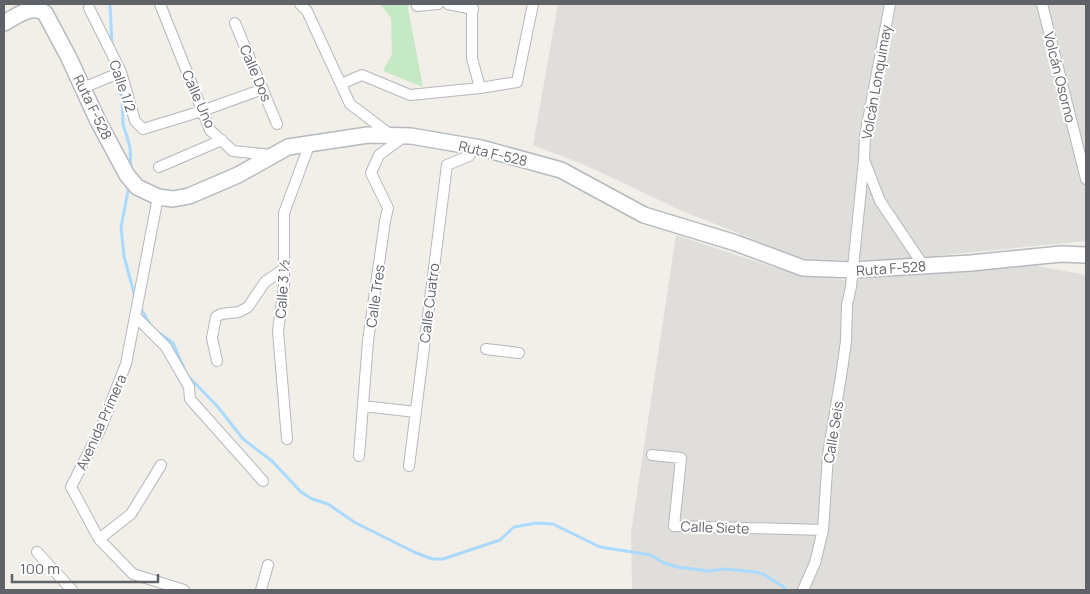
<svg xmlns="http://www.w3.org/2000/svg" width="1090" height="594" font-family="Manrope,sans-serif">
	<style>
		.industrial { fill: #e0deda }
		.green { fill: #c5e8c5 }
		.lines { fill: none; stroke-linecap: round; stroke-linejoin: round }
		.stream { stroke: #aadaff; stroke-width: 3 }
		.minor-casing { stroke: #b5b8bc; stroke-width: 12 }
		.secondary-casing { stroke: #b6babf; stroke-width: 18 }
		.minor { stroke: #fff; stroke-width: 10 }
		.secondary { stroke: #fff; stroke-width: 15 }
		.labels { text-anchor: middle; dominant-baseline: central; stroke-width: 4; stroke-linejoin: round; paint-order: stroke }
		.street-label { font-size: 14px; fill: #5f6368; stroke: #fff }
	</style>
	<rect width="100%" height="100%" fill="#f1efe8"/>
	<path class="industrial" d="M558 4H1086V241L882 261 804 259 680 210 585 165 533 145Z
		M676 235 794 274 844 280 1032 265 1086 275V590H632L631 533Z"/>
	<path class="green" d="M380 4H408V9L423 87 383 71 392 54 391 18Z"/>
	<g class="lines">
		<path class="stream" d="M110 4 112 45
			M110 59 122 98 123 124 130 147 131 170
			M129 186 121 227 124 256 135 297
			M140 307 151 326
			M159 333 173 343 187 375 218 407 243 439 272 461 301 492 312 499 328 504 354 522 414 552 432 559H443L500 540 514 527 536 523 553 524 600 547 651 555 664 563 677 567 709 571 725 569 755 572 763 574 785 588 786 590"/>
		<defs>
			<path id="minor" d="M160 4 210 130 233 151 272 155
				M300 4 307 11 350 104 391 135
				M448 4 473 9
				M890 4 865 136 864 160 880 201 923 265
				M1042 4 1086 179
				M417 6 438 4
				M89 8 121 72 135 121 143 129 202 111 263 89
				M235 23 277 124
				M341 84 362 75 410 95 480 88 472 58V4
				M83 88 121 72
				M480 88 517 82 533 4
				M159 167 222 140
				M158 197 126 364 101 428 71 487 99 539 133 574 184 590
				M135 316 166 347 189 387 190 399 263 481
				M501 351 486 349 519 353
				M217 361 212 338 216 317 221 314 239 312 248 307 265 282 284 269
				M363 406 416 412
				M287 439 278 331 284 286V213L310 143
				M652 455 681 458 674 526 823 530
				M359 456 368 341 385 221 388 208 371 173 379 155 405 136
				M409 466 447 165 469 156 472 146
				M99 539 131 514 161 465
				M37 552 72 590
				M261 590 268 565
				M803 590 815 563 823 530 828 455 842 370 846 341 847 305 851 287 864 160"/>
			<path id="secondary" d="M4 23C17 16 31 4 45 13L69 58 98 121 127 175 137 187 158 197 173 199 189 196 238 175 288 147 368 135 411 136 481 148 561 170 644 215 736 243 803 268 853 270 971 263 1061 254 1086 255"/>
		</defs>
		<use href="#minor" class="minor-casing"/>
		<use href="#secondary" class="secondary-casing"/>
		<use href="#minor" class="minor"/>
		<use href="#secondary" class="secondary"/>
	</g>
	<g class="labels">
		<g class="street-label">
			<text transform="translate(256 73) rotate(67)">Calle Dos</text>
			<text transform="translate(1060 77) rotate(76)">Volcán Osorno</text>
			<text transform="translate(876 82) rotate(-80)">Volcán Lonquimay</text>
			<text transform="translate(123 86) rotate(71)">Calle 1/2</text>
			<text transform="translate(199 99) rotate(66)">Calle Uno</text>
			<text transform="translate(93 107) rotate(64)">Ruta F-528</text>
			<text transform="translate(493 153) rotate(13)">Ruta F-528</text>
			<text transform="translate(891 268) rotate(-4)">Ruta F-528</text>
			<text transform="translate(282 289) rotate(-86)">Calle 3 ½</text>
			<text transform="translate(375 296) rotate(-82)">Calle Tres</text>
			<text transform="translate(429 303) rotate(-83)">Calle Cuatro</text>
			<text transform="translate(101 422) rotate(-66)">Avenida Primera</text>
			<text transform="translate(833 432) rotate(-81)">Calle Seis</text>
			<text transform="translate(715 527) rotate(2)">Calle Siete</text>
		</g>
	</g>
	<rect width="1090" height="594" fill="none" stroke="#5f6368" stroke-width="10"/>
	<path d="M12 574v8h146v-8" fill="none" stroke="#5f6368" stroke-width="2.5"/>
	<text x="20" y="574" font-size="15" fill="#5f6368" stroke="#ffffff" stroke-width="4" paint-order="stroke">100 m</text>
</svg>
